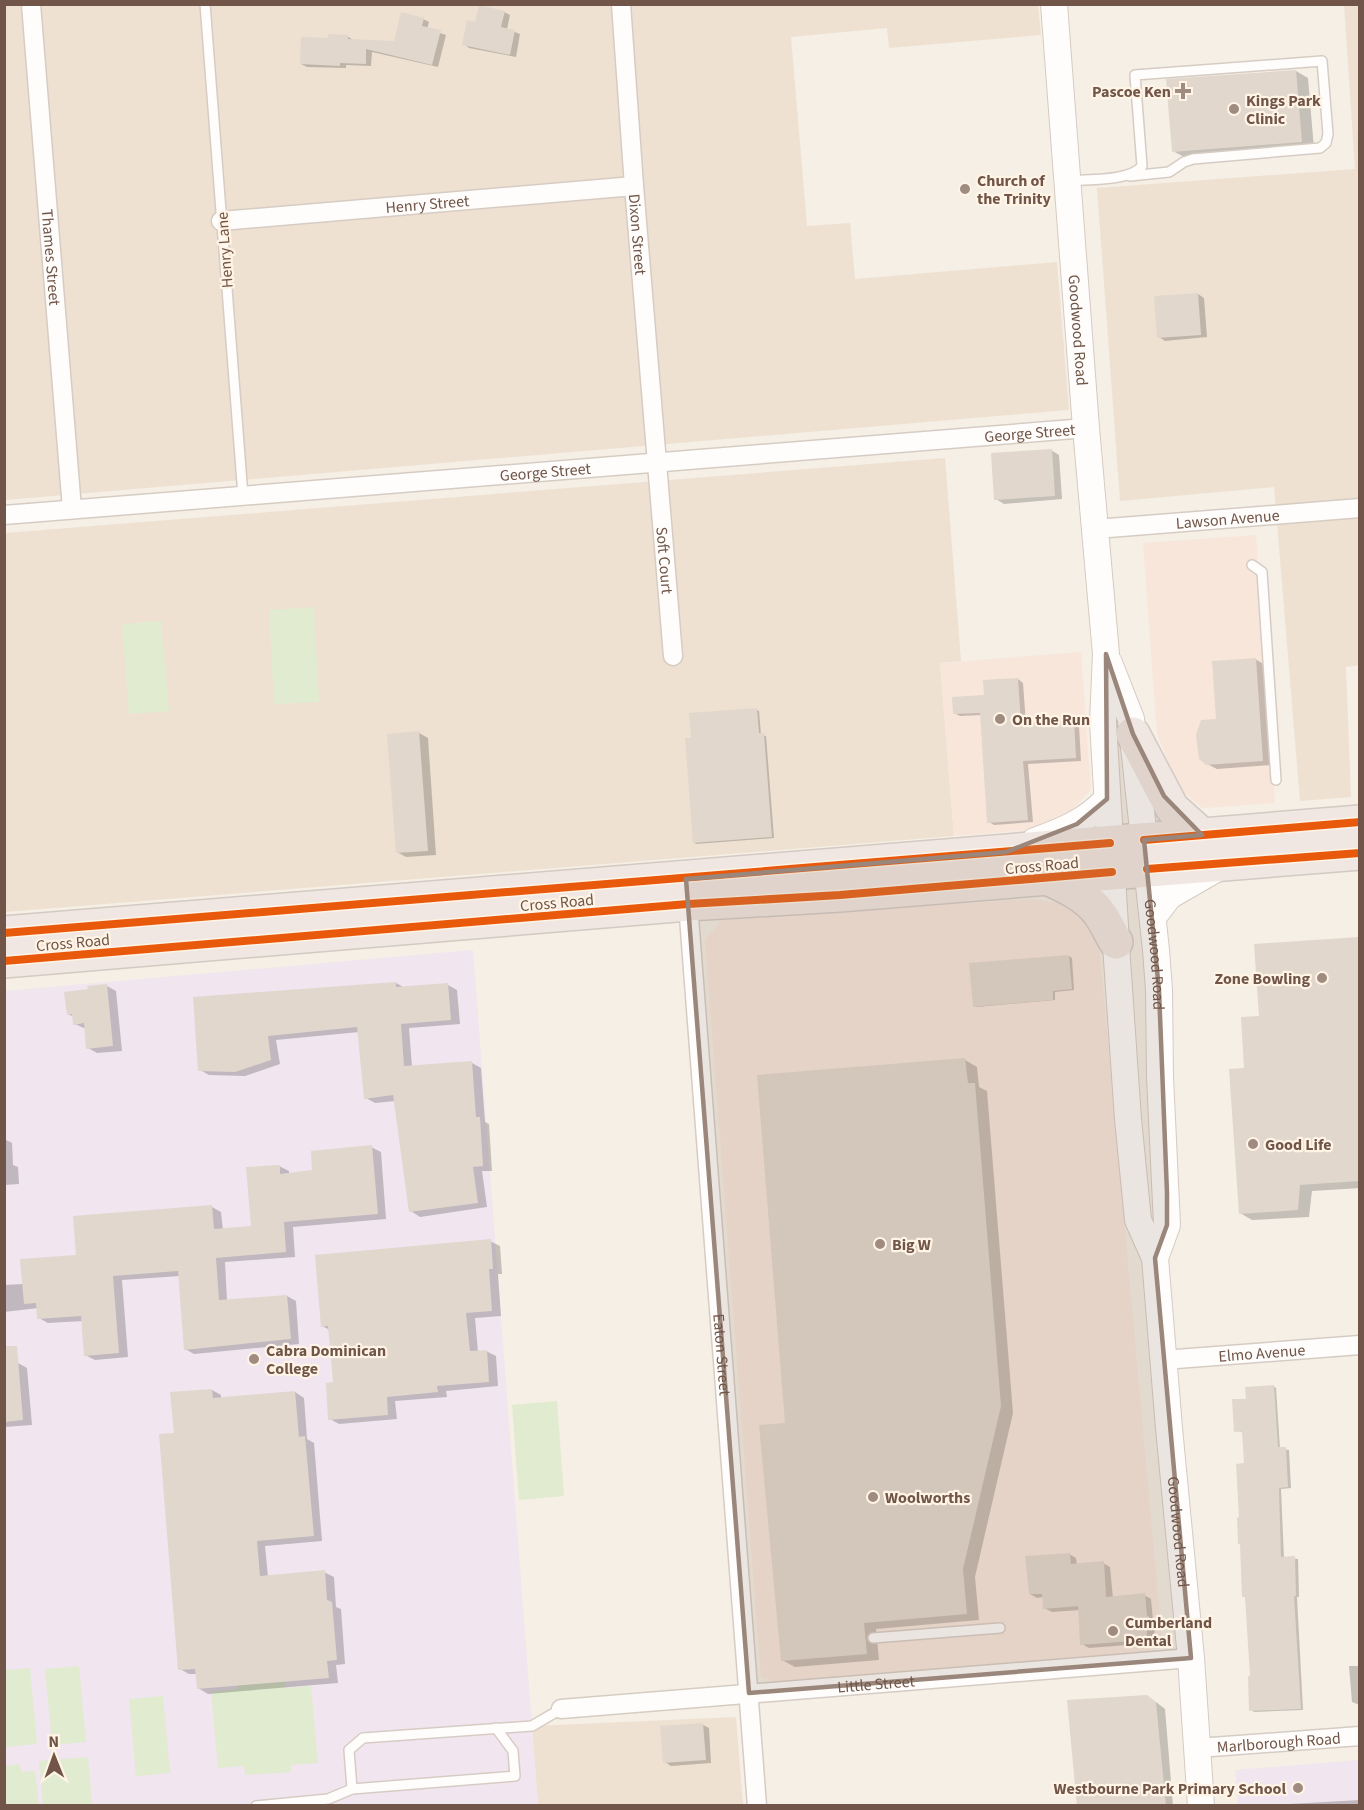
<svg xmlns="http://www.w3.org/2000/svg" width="1364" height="1810" viewBox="0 0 1364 1810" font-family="'Source Sans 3',sans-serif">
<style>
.residential{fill:#eee1d2}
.commercial{fill:#f8e6db}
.education{fill:#f1e5ef}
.green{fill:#e1ebd0}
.shadow{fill:#0003}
.building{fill:#e1d7cd}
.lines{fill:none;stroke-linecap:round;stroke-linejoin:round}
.lane-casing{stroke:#d6ccc4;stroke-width:12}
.street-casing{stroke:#d6ccc4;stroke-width:21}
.secondary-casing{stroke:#d5cbc2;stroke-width:28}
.highway-casing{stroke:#d3cac3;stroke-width:36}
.lane{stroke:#fefdfb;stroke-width:9}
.street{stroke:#fefdfb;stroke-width:18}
.secondary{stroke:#fefdfb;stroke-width:26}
.highway{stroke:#f0e6e2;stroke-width:33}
.cycleway-casing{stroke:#fff4e5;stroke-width:11}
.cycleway{stroke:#e8590c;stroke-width:8}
.marked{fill:#9a867a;fill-opacity:0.2;stroke:#9a867a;stroke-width:4.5;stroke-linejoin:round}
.poi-dot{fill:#9f8b7f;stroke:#fff4e5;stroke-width:2}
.labels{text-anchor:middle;stroke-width:4.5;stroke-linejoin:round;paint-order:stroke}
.poi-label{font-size:16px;font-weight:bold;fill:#705548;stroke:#fff4e5;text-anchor:start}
.street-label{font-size:16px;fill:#705548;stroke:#fff4e5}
</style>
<rect width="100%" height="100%" fill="#f5efe5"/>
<g class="residential">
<path d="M5,5H1038L1041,35L889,48L887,28L791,37L807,226L850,223L855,279L1057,262L1069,410L5,500Z"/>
<path d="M1344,5H1359L1360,665L1346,667L1351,797L1300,801L1274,487L1120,501L1097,188L1355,169Z"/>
<path d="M945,458L961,661L940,663L954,836L5,912V533Z"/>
<path d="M736,1717L743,1805H538L532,1726Z"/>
</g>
<g class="commercial">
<path d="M1256,535L1275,803L1202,808L1179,788L1157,734L1143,543Z"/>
<path d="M1081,652L1091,790L1066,816L1029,830L954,836L940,663Z"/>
<path d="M1030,899L1061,903L1086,916L1099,943L1162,1641L1149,1651L782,1685L761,1677L705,940L722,920Z"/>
</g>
<g class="education">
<path d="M473,950L538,1805L5,1806V991Z"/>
<path d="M1359,1760V1805H1238L1235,1770Z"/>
</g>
<g class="green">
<path d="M314,607L319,702L274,704L269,610Z"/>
<path d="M161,621L169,711L129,714L122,624Z"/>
<path d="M557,1401L564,1496L519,1500L512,1405Z"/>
<path d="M79,1666L86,1742L52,1745L45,1669Z"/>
<path d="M30,1668L37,1744L5,1747V1670Z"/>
<path d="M285,1678L286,1688L311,1686L318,1763L291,1765V1772L245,1775L244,1766L218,1768L211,1692L238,1689V1682Z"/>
<path d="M163,1696L170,1773L136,1776L129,1699Z"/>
<path d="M88,1757L92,1805H43L39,1761Z"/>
<path d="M20,1764L21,1772L35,1771L39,1805H5V1766Z"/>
</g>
<g class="shadow">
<path d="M504,12L510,15L507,29L520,34L516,57L469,48L464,44L476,23Z"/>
<path d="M423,19L429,22L427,29L446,35L438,67L372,52L371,66L346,65V68L307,67L301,64L330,40L347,36L353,40L395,43Z"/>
<path d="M1296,71L1308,78L1314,149L1186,158L1173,151Z"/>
<path d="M1198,294L1204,298L1207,337L1165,341L1159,337Z"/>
<path d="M1051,450L1059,455L1062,499L1004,504L996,499Z"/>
<path d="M1255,659L1265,665L1271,765L1217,769L1207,764L1218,721Z"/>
<path d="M1018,679L1023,683L1026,724L1074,722L1079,725L1081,761L1028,764L1033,822L994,825L989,822L982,715L960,716L954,713Z"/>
<path d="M757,710L759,711L761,735L766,736L774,838L696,844L694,842L693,739Z"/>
<path d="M419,733L428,738L436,855L406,857L397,852Z"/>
<path d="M1360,938V1188L1312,1191L1309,1217L1252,1220L1240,1213L1246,1070L1261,1017L1256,945Z"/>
<path d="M1069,956L1072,958L1074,990L1055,992V1000L977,1007L974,1006Z"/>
<path d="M396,983L405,988L448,985L457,990L460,1024L409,1028L412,1067L472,1063L481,1068L485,1122L489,1124L492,1171H482L487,1207L420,1217L411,1211L395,1101L375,1103L366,1098L359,1032L276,1040L280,1064L245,1076L209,1075L200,1070L194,998Z"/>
<path d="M107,986L116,991L122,1051L97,1053L88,1048L86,1029L75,1024L74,1017L68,1014Z"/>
<path d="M965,1060L977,1067L979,1087L987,1091L1013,1413L975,1577L979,1620L876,1629L879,1660L795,1667L782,1660L787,1424Z"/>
<path d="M4,1139L12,1143L13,1165L18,1167L19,1184L4,1185Z"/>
<path d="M371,1147L381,1152L386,1219L293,1227L295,1257L225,1262L227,1301L287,1296L296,1301L299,1344L194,1354L185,1349L180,1276L122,1280L128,1357L95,1360L85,1355L83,1321L48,1323L39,1318L38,1308L4,1312V1285L23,1284L77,1257L212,1207L221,1212L223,1230L253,1228L279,1166L289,1171V1175L314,1172Z"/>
<path d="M490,1241L500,1246L502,1274H498L501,1316L475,1318L478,1352L486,1351L496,1356L498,1386L446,1391L447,1397L395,1401L397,1419L339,1424L330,1419L334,1383L330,1330L322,1326Z"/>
<path d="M4,1350L18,1363L27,1368L32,1425L4,1427Z"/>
<path d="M1273,1386L1276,1388L1280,1449L1289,1450L1291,1488L1281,1489L1284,1558L1298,1559L1299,1597H1297L1303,1710L1254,1712L1251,1710L1252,1677L1246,1598L1243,1596L1241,1520L1246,1465L1244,1432L1236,1431L1247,1400Z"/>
<path d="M212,1390L221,1395V1398L295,1392L304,1398L307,1439L314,1443L322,1541L265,1546L268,1577L324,1572L334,1577L336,1607L341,1609L345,1664L336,1665L338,1683L208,1694L198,1688L197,1674H189L180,1669L175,1434Z"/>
<path d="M1069,1554L1076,1558L1077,1565L1103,1563L1110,1567L1113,1598L1144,1595L1151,1599L1153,1620L1156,1621L1153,1643L1089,1648L1082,1644L1080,1610L1052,1612L1044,1608L1043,1597L1037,1598L1030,1594Z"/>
<path d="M1349,1666H1360V1705L1352,1702Z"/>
<path d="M1156,1702L1165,1709L1173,1806H1078Z"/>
<path d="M703,1725L709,1728L711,1763L671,1766L665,1762Z"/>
<path d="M1360,1800V1806H1289V1804Z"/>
</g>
<g class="building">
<path d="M479,5L505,11L501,27L515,30L510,55L462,45L467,20L475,22Z"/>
<path d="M401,12L424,18L422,26L441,30L432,65L366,49V64L340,63V66L300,64L301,37L328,38V34L348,35V39L394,41Z"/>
<path d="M1296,70L1302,142L1172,152L1166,79Z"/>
<path d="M1198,293L1201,335L1157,338L1154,296Z"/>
<path d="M1052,449L1055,496L994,500L991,453Z"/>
<path d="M1256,658L1263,761L1206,765L1199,759L1196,735L1201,720L1216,719L1212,661Z"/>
<path d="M1018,678L1021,723L1074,720L1076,758L1023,761L1028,820L987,823L980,713L953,714L952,697L984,695L983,680Z"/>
<path d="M757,708L759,733H764L772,837L693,843L685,738H691L689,713Z"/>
<path d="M419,731L428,851L396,853L387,734Z"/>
<path d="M1359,937V1181L1300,1185L1298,1210L1239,1214L1229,1069L1244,1068L1241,1017L1259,1016L1254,944Z"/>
<path d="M1069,955L1072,989L1053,991V1000L973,1007L969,963Z"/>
<path d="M396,982V987L448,983L451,1020L401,1024L404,1066L472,1061L476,1117H480L483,1166L473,1167L478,1203L409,1212L393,1095L364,1099L357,1027L268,1036L271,1060L235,1072L198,1071L193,997Z"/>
<path d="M107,984L113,1046L86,1049L84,1023L73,1025L72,1014L67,1015L64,992L88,989L87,986Z"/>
<path d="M965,1058L968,1083H975L1001,1406L963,1569L967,1614L864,1623L867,1654L781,1661L759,1425L785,1423L757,1075Z"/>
<path d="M372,1145L378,1214L284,1222L286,1252L216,1258L219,1300L287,1295L291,1339L184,1350L178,1271L113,1276L119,1353L84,1356L81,1316L37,1319L36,1303L24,1304L20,1259L76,1255L73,1216L212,1205L214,1229L251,1226L246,1167L280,1165V1174L312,1170L311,1151Z"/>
<path d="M491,1239L493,1269H489L492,1311L466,1313L470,1351L487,1350L489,1382L437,1386L438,1392L387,1397L388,1415L328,1420L326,1383L333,1382L328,1326L321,1327L315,1255Z"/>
<path d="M4,1346H17L23,1420L4,1422Z"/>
<path d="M1274,1385L1278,1447H1286L1288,1487L1279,1488L1281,1557L1295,1556L1296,1596H1294L1301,1709L1249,1711L1248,1676H1250L1245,1597H1242L1240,1544H1238L1237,1517L1239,1518L1236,1464L1244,1463L1242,1431L1234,1432L1232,1399H1246L1245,1387Z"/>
<path d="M212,1389L213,1398L295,1391L299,1437L305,1436L314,1536L257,1541L260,1576L325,1570L327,1600L332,1602L337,1660L327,1661L329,1678L197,1689L195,1669L178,1670L159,1434L174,1433L170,1392Z"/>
<path d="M1070,1553L1071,1564L1104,1561L1106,1597L1145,1593L1147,1616H1149L1146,1640L1080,1645L1078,1606L1043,1609L1042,1594H1029L1025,1556Z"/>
<path d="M1147,1695L1156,1702L1166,1806H1077L1067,1700Z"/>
<path d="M703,1723L706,1760L663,1763L660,1726Z"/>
</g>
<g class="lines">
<g class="lane-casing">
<g id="lane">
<path d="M205,4L243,496"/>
<path d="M1070,181C1089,179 1131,181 1142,166L1135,75L1322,61L1328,134L1326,143L1320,148L1193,159L1184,162L1169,172L1130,176"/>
<path d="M1252,565L1262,572L1276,780"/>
<path d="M873,1638L1000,1628"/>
<path d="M352,1789L515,1776L513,1751L496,1728"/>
<path d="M256,1806L328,1799L352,1789L349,1750L363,1738L532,1726L561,1709"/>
</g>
</g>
<g class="street-casing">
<g id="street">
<path id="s1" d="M31,4L72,509"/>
<path id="s2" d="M621,4L634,186L673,656"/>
<path id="s3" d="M221,221L634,186"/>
<path id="s4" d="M4,515L1086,428"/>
<path id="s5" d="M1096,529L1360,508"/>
<path id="s6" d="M688,904L757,1806"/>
<path id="s7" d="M1163,1360L1360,1345"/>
<path id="s8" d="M561,1709L1191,1658"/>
<path id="s9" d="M1198,1748L1360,1736"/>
</g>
</g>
<g class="secondary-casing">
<g id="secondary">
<path id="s10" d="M1054,4L1086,428L1106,654L1103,722L1117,960L1128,1119L1138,1220L1155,1258L1169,1428L1191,1658L1201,1806"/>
<path id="s11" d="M1109,663L1131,719L1156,950L1159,990L1160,1077L1167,1225L1155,1258"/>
<path d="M1035,841C1062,831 1088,821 1107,799"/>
<path d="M1153,917L1169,896L1221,866"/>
</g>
</g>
<g class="highway-casing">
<g id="highway">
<path d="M1133,734L1172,808L1202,835"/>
<path d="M1047,878C1065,886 1087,896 1099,913C1106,922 1110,933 1116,942"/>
<path d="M4,933L1360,822"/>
<path d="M4,961L688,904L840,895L1360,853"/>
</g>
</g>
<use href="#lane" class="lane"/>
<use href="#street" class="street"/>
<use href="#secondary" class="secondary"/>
<use href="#highway" class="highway"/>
<g class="cycleway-casing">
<g id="cycleway">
<path d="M1144,840L1360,822"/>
<path d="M1147,869L1360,853"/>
<path d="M4,933L1110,843"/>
<path d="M4,961L688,904L840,895L1112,872"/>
</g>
</g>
<use href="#cycleway" class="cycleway"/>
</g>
<path class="marked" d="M1106,654L1133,734L1164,796L1202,835L1144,840L1159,990L1167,1193V1225L1155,1258L1191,1658L749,1693L686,879L1006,852L1077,824L1107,799Z"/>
<g class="poi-dot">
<path d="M1180 82h6v6h6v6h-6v6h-6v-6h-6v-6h6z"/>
<circle cx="1234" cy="109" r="6"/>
<circle cx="965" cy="189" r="6"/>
<circle cx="1000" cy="719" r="6"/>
<circle cx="1322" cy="978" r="6"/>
<circle cx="1253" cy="1144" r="6"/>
<circle cx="880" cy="1244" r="6"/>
<circle cx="254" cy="1359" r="6"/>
<circle cx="873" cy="1497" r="6"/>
<circle cx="1113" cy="1631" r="6"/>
<circle cx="1298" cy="1788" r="6"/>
</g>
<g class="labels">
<g class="poi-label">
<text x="1171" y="97" text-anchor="end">Pascoe Ken</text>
<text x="1246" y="106">Kings Park<tspan x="1246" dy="18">Clinic</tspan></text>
<text x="977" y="186">Church of<tspan x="977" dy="18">the Trinity</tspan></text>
<text x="1012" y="725">On the Run</text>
<text x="1310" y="984" text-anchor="end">Zone Bowling</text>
<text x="1265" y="1150">Good Life</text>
<text x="892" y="1250">Big W</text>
<text x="266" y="1356">Cabra Dominican<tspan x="266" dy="18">College</tspan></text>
<text x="885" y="1503">Woolworths</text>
<text x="1125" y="1628">Cumberland<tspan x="1125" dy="18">Dental</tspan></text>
<text x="1286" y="1794" text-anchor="end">Westbourne Park Primary School</text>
</g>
<g class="street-label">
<text dy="6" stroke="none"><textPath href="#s3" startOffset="207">Henry Street</textPath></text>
<text dy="6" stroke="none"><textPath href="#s2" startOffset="231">Dixon Street</textPath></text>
<text transform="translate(224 250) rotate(-94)" y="6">Henry Lane</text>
<text dy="6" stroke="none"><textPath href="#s1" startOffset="254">Thames Street</textPath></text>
<text dy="6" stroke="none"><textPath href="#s10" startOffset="327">Goodwood Road</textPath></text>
<text dy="6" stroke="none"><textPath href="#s4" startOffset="1029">George Street</textPath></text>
<text dy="6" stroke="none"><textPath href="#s4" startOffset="543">George Street</textPath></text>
<text dy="6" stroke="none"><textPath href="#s5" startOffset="132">Lawson Avenue</textPath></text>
<text dy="6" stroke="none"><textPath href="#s2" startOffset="558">Soft Court</textPath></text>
<text transform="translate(1042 865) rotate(-5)" y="6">Cross Road</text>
<text transform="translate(557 902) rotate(-5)" y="6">Cross Road</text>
<text transform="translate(73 942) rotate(-5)" y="6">Cross Road</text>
<text dy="6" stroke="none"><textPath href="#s11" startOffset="297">Goodwood Road</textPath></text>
<text dy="6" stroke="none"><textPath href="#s7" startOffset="99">Elmo Avenue</textPath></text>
<text dy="6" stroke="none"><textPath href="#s6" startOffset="452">Eaton Street</textPath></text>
<text dy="6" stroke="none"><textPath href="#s10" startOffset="1536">Goodwood Road</textPath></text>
<text dy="6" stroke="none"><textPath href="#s8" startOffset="316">Little Street</textPath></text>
<text dy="6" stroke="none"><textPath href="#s9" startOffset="81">Marlborough Road</textPath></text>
</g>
</g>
<rect width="1364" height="1810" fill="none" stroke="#705548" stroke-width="12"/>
<g transform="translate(54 1756) rotate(359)" stroke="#fff4e5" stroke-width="4.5" paint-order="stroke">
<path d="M0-4.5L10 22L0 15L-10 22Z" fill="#705548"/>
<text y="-9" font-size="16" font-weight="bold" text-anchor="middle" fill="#705548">N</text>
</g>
</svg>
